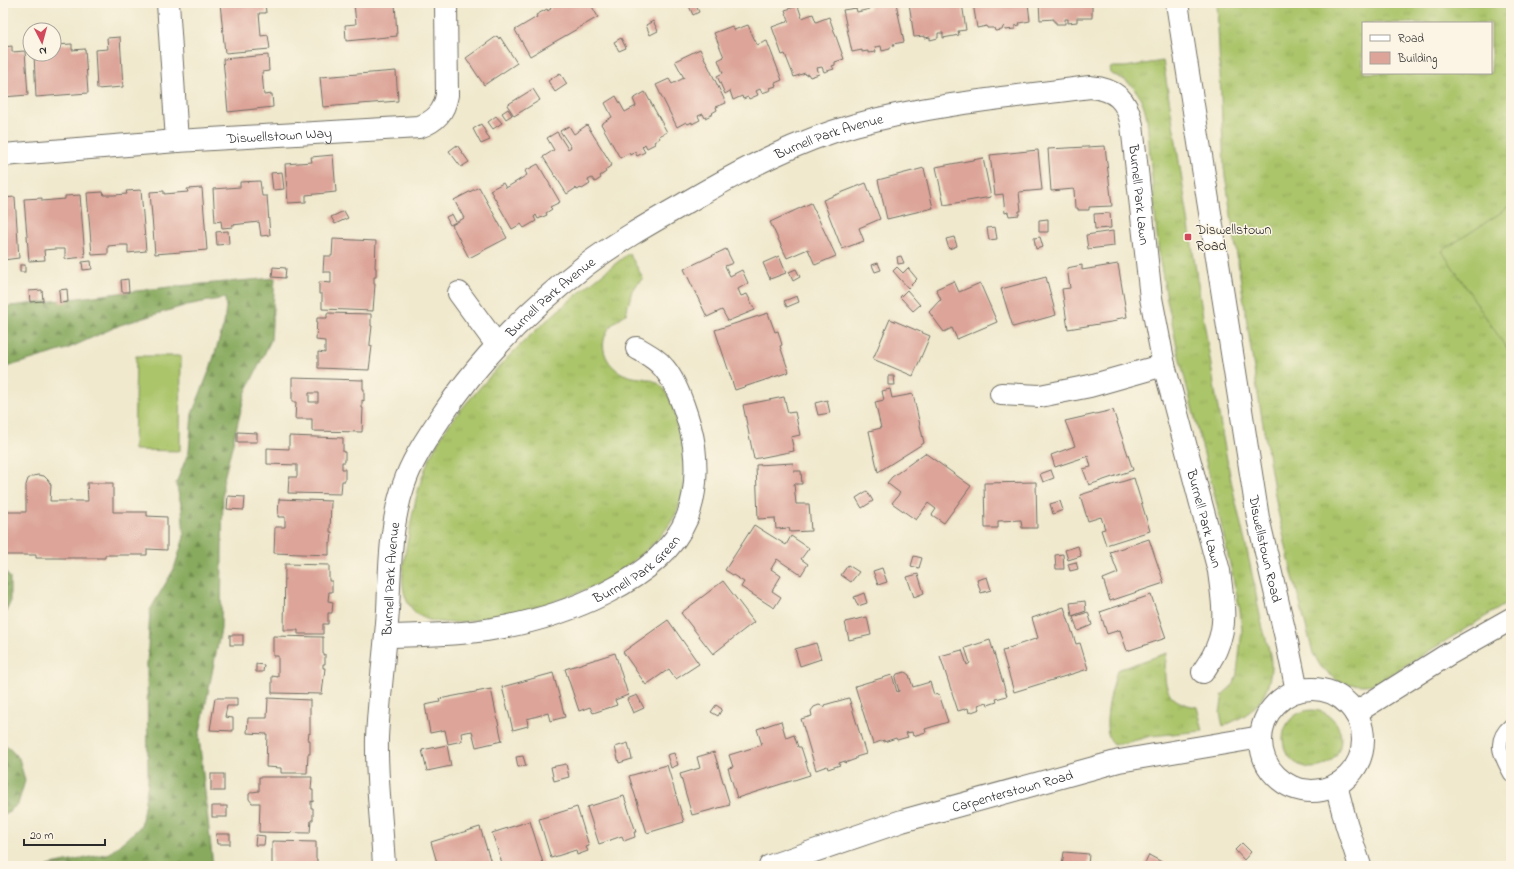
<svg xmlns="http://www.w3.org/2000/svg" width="1514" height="869" viewBox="0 0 1514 869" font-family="'Indie Flower',sans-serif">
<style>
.grass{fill:url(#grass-tufts);stroke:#6b784a;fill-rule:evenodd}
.forest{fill:url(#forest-firs);stroke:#5a6a44}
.pitch{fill:#abc56a;stroke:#6b784a}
.building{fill:#dda59a;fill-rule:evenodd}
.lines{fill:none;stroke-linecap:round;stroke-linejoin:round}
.service-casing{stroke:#706e64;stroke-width:16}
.minor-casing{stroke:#706e64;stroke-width:24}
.tertiary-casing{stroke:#706e64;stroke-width:24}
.service{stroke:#fff;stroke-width:14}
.minor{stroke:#fff;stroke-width:22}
.tertiary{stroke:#fff;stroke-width:22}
.poi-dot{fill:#d1495b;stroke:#fcf5e5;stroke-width:1.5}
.labels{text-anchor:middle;stroke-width:3;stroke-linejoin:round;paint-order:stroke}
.street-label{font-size:14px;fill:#2b2b2b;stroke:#fcf5e5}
.poi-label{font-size:14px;fill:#2b2b2b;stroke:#fcf5e5;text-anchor:start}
</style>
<defs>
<pattern id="grass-tufts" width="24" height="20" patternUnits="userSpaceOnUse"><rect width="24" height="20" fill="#abc56a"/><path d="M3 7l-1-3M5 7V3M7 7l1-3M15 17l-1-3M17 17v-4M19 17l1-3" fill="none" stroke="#93a95c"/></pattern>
<pattern id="forest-firs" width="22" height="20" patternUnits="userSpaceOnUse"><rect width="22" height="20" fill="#88aa5e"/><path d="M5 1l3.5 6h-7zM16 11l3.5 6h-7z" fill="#6f8b4e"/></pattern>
</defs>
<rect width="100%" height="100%" fill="#fcf5e5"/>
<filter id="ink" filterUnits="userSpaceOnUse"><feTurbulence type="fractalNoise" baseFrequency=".025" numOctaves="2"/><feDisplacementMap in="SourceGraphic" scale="8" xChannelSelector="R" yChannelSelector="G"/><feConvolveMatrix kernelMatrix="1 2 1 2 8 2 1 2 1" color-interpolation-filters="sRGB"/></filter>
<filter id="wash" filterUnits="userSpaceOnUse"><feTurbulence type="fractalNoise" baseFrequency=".012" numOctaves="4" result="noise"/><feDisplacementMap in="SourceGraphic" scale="16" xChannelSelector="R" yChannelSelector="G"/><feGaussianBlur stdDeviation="0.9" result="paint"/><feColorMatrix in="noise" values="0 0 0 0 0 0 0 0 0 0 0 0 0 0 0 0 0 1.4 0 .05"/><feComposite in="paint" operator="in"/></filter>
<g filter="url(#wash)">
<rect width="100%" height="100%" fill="#f0e9ce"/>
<g class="grass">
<path d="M1217,3H1511V601L1375,684L1363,685L1349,684L1338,681L1321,667L1313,653L1291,569L1277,507L1256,383L1224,168ZM1363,23H1491V73H1363Z"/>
<path d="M1163,61C1176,142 1189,223 1201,304C1211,362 1219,421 1231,480C1237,510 1245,539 1251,569C1255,586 1257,603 1261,620C1264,636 1272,652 1271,668C1268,702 1252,714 1223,726L1220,713L1223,694L1234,684L1237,673L1242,630L1240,610L1217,505L1178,352L1168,304L1159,256L1155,215L1147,119C1143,97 1134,81 1111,74L1110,68L1113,67H1125Z"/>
<path d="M629,253L643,278L632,290L626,314C615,321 607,327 604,340C601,355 612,370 626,375C642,381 654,374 666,392C674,404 676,422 680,435C692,489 683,519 641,555C629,564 617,574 604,581C594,587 582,591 572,595C540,607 508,615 475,620C464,622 451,624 440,622C430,621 420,618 413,610C395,590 405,556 409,533C414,504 421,473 435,447C446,426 462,408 477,391C522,338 575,295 629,253Z"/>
<path d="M1167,653C1164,671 1161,695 1182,703C1186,705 1192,706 1197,707L1203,731L1151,736L1125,743L1113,744C1099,731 1113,687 1117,670Z"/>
<circle cx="1312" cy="739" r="29"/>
</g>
<g class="forest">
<path d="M275,278L271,340L245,394L223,483L221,629L199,737L213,866H47L110,853L141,826L148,781L147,664L150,610L174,569L184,537L182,509L176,483L189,451L192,414L210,369L224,324L226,307L225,298L187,305L120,325L67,349L3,368V307L178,286Z"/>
<path d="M3,568L10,578V603L3,618Z"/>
<path d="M3,742L19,758L25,781L18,804L3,816Z"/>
</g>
<g class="pitch">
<path d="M1511,206V355L1442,251Z"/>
<path d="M136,356H181L180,451L134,450Z"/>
</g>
<g id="blocks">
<g class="building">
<path d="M220,3H265L266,13H259L260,24L261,36L268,35L270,49L225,53Z"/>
<path d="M354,3H395L397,36L346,41L345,25L356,24Z"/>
<path d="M557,3H590L598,17L530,56L515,30L537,17L536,15L547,9L548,11L549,10L551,9L550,7Z"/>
<path d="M695,3L699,12L693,15L689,6Z"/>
<path d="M869,3H896L904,42L893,44L894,46L890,47V49L882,51L881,46L875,47L876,52L868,53V51L862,52V50L852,52L843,10L856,8L857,12L870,9Z"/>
<path d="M909,3H962L966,30L958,31L959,35L943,38V33H938V38L930,40V37L925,38V36L914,37Z"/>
<path d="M973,3H1028L1030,21L1019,23L1020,25L1015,26V29L1005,30L1004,26L1003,27L1002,30L995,31L994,28H987V26L977,28Z"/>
<path d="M1039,3H1092V18H1077V22L1068,23V19H1065V24H1056V22H1054V19L1040,20Z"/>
<path d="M798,6L802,18L813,14L816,22L829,17L844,59L835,62V65L832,66L834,69L824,72L822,67L817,68L819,74L810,77L808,74L806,75L805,73L794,77L785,54L782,55L772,27L789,21L785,10Z"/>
<path d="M653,21L658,31L650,35L646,25Z"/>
<path d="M748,25L757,45L767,41L782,80L775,83L776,86L770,88L771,90L762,93L760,89L756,91L758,95L749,99L748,97L743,99L742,96L733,100L730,91L725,94L717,76L723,73L718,60L724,57L714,33L732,26L734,30Z"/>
<path d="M497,36L499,39L500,37L517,63L484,85L466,58Z"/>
<path d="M120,37L123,87L97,89L95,50L108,49L107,38Z"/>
<path d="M621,38L626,48L619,51L614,42Z"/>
<path d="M72,44V50L85,49L88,93L36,97L34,54H54V45Z"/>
<path d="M12,46V52L25,51L28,95L3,97V47Z"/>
<path d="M700,49L726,103L716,107L717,110L712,113L713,114L705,118L703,114L698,116L700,120L692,124V122L688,124L686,122L677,127L656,85L669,79L672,84L684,78L675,61Z"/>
<path d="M268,55L269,71L262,72L264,95L272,94L273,107L228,112L223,59Z"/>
<path d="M396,71L398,101L323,107L320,77Z"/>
<path d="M560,73L567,84L555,92L548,81Z"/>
<path d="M533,89L540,100L514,116L507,105Z"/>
<path d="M645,92L667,132L659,136L660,138L654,142L655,144L647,148L645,144L642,147L645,152L637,156L635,152L630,155L629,153L620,158L601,124L612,117L605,103L616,96L625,112L636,106L633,99Z"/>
<path d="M508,109L512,115L506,119L502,113Z"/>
<path d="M496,116L502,123L493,129L488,122Z"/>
<path d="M481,124L490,140L481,144L473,129Z"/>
<path d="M587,125L612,165L605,170L606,172L600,176L601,178L595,182L592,178L588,180L590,184L582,189L581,188L577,190L576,188L567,194L543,157L554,150L547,138L557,132L568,149L571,147L560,131L569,126L574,134Z"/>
<path d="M457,145L469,162L461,167L449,151Z"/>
<path d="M1105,146L1112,206L1089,207V210H1078V208H1075L1074,189L1051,191L1048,149Z"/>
<path d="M1038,150L1042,190L1019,192L1021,211H1019V215L1009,216L1008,212L1005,213L1003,194L995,195L990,155Z"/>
<path d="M333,155L336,192L306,195V202L288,203L285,164L312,162L311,157Z"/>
<path d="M983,158L991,197L944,205L936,167Z"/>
<path d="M538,164L560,202L550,207L552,209L546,213L547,215L538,219L536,215L534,217L536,221L524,228L521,224L512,229L490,190L503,183L506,188L527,175L525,171Z"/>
<path d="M924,168L933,208L887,219L878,180Z"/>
<path d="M282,172L284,189L273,190L271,173Z"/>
<path d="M260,181L262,196H267L270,235L261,236L259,222L232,225L233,227L222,228L221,221L215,222L213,189L240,187V182Z"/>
<path d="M866,183L880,219L859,228L864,241L842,249L823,200Z"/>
<path d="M479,187L507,238L469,258L452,225L464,218L454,200Z"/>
<path d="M202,188L207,250L155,254L150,192L164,191V194L188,192L187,189Z"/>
<path d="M141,190L146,251L128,253V245H118L108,246V254L92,255L87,193L103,192L104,195H114L127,194L126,191Z"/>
<path d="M80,195L85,257L65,259V249H55L44,250L45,260L29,261L24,199L42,198V201L65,199V196Z"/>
<path d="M15,197L19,258L3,260V198Z"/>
<path d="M811,203L836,256L815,265L808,249L787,258L770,222Z"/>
<path d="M344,211L348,218L335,224L331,217Z"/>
<path d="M1110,213L1111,228L1095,229L1094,214Z"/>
<path d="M452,214L456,222L450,225L446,217Z"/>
<path d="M1048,219V232H1039V220Z"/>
<path d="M995,227L997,239L989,240L987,228Z"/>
<path d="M228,231L229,244L217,245L216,232Z"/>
<path d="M1113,231L1114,246L1088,249L1086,235Z"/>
<path d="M954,237L957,246L949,249L946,239Z"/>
<path d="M1040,237L1043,247L1036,249L1034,238Z"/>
<path d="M333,239L376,241L375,268H376V277H374V284H375L373,311L322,309V294H319V282L331,283V272H323L324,256H332Z"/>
<path d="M726,249L733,263L725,266L730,276L742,270L748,283L738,289L741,296L747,294L755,310L728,321L722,310L707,317L684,269Z"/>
<path d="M779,256L786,273L770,279L763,263Z"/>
<path d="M901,256L904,263L898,264L897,257Z"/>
<path d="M91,261L92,269L83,270L82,262Z"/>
<path d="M878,263L881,270L875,272L872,265Z"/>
<path d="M1118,264L1127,317L1116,319L1117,321L1068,329L1062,289L1070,288L1067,268L1082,265V270Z"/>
<rect x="20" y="265" width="5" height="7"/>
<path d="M273,267L286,268L285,278L272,277Z"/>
<path d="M897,267L903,273L908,268L917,279L908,288L893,271Z"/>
<path d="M796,269L800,277L793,281L789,272Z"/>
<path d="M1046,277L1056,315L1013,327L1001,289Z"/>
<path d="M128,279L129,292H122L121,280Z"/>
<path d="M954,281L959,292L980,283L997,322L957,339L952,328L944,332L929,312L939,301L941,300L936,289Z"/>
<path d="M67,289L68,302L60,303L59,290Z"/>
<path d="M42,290L43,301L30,302L29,291Z"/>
<path d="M907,290L920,305L913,311L900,297Z"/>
<path d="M797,296L799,302L787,307L784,301Z"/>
<path d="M327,313L371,314V326H372L370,343V346H372L369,370L318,368V352L325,353V341L316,340L317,318H327Z"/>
<path d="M768,313L775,332L778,331L782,345L780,346L789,372L735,390L715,330Z"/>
<path d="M890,319L930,336L913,376L873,359Z"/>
<path d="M888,376H894L895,385H888Z"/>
<path d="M292,378L363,380V389H364V401L362,400V408H363L362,432L312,431V419H295L296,402H292ZM309,393H318V402H309Z"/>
<path d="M890,389L892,398L913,394L924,443L878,472L869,431L881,428L875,402L884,400L882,391Z"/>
<path d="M784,397L788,413L795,412L800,435L791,437L794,451L754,459L743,405Z"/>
<path d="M827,400L830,413L818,415L815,403Z"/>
<path d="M1113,410L1133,470L1089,485L1083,469L1091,467L1088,456L1055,467L1051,455L1075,446L1065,421Z"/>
<path d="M237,432L257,433V442H237Z"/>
<path d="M289,436L343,438V452H345V462H342V469H345V481H342L341,494L288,493L289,477H297V465L267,464V448L289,449Z"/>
<path d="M925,453L971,486L944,523L932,515L936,509L928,503L916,520L892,503L900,493L887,483L892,477Z"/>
<path d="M793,463L794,471H801L802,484H794L796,504H809L811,531L790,532L789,528L776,529L775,518L758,519L756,465Z"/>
<path d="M1051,470L1054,478L1043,482L1040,474Z"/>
<path d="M38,475L44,476L48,480L51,485L50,501H88L87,483H113V512H147V516L167,517V550L147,549V555H105V558H36V555H3V512H26V485L28,479L33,476Z"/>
<path d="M1134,478L1150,531L1106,545L1101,530L1105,529L1101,517L1088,521L1080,495Z"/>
<path d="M1036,482L1037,528H1022L1021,520L998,521V528H985L984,483Z"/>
<path d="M867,491L873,501L862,508L856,498Z"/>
<path d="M228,496L245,497L244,510L227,509Z"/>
<path d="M279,499L331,501L330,532H332L331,543L329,542V555L274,553L275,527H285V517H278Z"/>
<path d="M1060,501L1063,510L1053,514L1050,504Z"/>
<path d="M754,525L786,545L791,536L809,548L801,559L808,564L801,575L777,559L771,569L781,576L772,591L781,597L774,608L741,587L744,582L725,570Z"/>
<path d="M1149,539L1164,583L1110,601L1103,579L1118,573L1110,552Z"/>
<path d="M1078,546L1081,556L1068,560L1065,550Z"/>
<path d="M1063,554L1064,569H1056L1055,555Z"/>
<path d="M914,556L922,558L919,568L911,566Z"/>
<path d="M1076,562L1078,569L1070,571L1068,564Z"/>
<path d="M285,564L329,565V581H332V592H329L328,601L333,602L332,613H328V624H323V634H298V630H284Z"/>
<path d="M848,565L859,572L851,582L841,575Z"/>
<path d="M882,568L887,582L878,585L873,571Z"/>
<path d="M918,574L924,593L914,597L907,577Z"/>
<path d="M987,577L991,590L981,593L977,580Z"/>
<path d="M723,581L754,622L713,654L681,613Z"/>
<path d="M864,593L867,603L858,606L854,597Z"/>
<path d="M1151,595L1166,638L1127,651L1120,630L1107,634L1100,612Z"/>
<path d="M1085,601L1086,611L1072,616L1070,603Z"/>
<path d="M1064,607L1076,644L1080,643L1088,669L1014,692L1002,651L1007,650L1006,649L1038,638L1032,618Z"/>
<path d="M1088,612L1092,625L1078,631L1073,617Z"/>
<path d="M867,617L871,635L849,640L845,622Z"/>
<path d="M668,620L699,664L676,679L669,669L646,685L623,652Z"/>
<rect x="230" y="635" width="13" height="10"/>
<path d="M273,636L323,637V654H325V664H323V668H325L322,694L272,693V676L278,677V656H273Z"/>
<path d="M990,640L1007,696L996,699L997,702L988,705L987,702L978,705L980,709L969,713L968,708L958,711L940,656L962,650L967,665L970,663L965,648Z"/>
<path d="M816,643L821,659L800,666L795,649Z"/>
<path d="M615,653L628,695L615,700L617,705L593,713L590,707L579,711L565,669Z"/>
<path d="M256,664L264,665L263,672H256Z"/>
<path d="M905,672L909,675L913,687L930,682L934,695L939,694L948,722L925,729L926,732L913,736L912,732L906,733L908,737L897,740L896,738L884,742V740L873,744L855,686L892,675L897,692L899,691L895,678L897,674Z"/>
<path d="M553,673L565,717L550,721L548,713L527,719L528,726L513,730L502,687Z"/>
<path d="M491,689L502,741L476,747L472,731L461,733L462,741L448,744L445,730L430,733L425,705L440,702L439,699Z"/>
<path d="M637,695L644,708L633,713L627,699Z"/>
<path d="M215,698H237V706H227L225,717L233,718V731L210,730Z"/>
<path d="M268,698L310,700V734L309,733L308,740H310V754H308L307,773H281V768L266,767L267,734L247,733L248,718H267Z"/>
<path d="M849,698L866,754L856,757V759L845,763V761L839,763L840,765L828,769L827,766L816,770L801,719L812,716L811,711L814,707L819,705L825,707L824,705Z"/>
<path d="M716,705L722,709L718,716L711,712Z"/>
<path d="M781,721L786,738L794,735L798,747H801L810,775L737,798L728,768L733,767L729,755L762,745L757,729Z"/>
<path d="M628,743L632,759L619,763L615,747Z"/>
<path d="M447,745L451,766L427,771L422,750Z"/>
<path d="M714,752L730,805L692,815L680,774L700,768L697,757Z"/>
<path d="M674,753L678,765L671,768L667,755Z"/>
<path d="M523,756L526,766L518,767L516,757Z"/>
<path d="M566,764L569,777L554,781L551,767Z"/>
<path d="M667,765L684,822L647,833L629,776Z"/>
<rect x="211" y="774" width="13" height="17"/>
<path d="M259,777H312L311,790H313V802L311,801V808H313V820H311L310,833L259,832L260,803H252L249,799V794L252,792L259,791Z"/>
<path d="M624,796L636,832H634L635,837L624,841L622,836L599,844L587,807Z"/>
<rect x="212" y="806" width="15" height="11"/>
<path d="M577,807L589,846L586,847L588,851L577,855L576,850L551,858L539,819Z"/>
<path d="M530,821L543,863L540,864L541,866H503L492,833Z"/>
<path d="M480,827L492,866H438L431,842Z"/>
<path d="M216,834H230V844H217Z"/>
<path d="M256,835L265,836L264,845H255Z"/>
<path d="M272,841L316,842V859H317V866H272Z"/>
<path d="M1242,843L1251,852L1244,860L1235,850Z"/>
<path d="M1064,852L1089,854L1088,866H1062Z"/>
<path d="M1149,855L1169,866H1144Z"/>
</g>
</g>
</g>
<g filter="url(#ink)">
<use href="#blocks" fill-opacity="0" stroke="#706e64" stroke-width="1"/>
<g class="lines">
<g class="service-casing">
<path id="service" d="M1511,725C1492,741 1501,756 1511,774"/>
</g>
<g class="minor-casing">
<g id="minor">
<path d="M168,3L177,141"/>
<path id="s1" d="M3,155L177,141L419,127C436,121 444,112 447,95L446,3"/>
<path d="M459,293L497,345"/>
<path d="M1001,394L1040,396L1090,386L1164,365"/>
<path id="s2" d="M386,636C423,635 461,635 498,628C561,617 660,582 687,518C696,495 697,470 694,446C691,425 678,384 664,368C657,359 647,354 637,348"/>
<path d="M1355,713L1447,655L1511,619"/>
<path id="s3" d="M384,866C382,825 376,779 377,738C379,695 385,653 388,610C390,568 390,524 404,484C412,460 426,440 439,420C478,360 529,309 586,265C618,241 654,221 689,201C742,170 796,141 855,125C932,104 1012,97 1090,87C1116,89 1127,100 1132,125L1151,298L1164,365L1219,571C1222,597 1228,622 1217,647C1214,656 1208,664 1203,672"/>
</g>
</g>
<g class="tertiary-casing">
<g id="tertiary">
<path id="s4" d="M1177,3L1258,518L1287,642L1297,691"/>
<circle cx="1312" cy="740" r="51"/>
<path d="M1336,785L1346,823L1360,866"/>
<path id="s5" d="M770,866L902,821L1119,761L1261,737"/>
</g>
</g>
<use href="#service" class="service"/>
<use href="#minor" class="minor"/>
<use href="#tertiary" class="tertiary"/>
</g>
</g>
<rect class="poi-dot" x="1184" y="233" width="8" height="8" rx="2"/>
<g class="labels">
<g class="street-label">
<text dy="5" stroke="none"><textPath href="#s1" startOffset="277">Diswellstown Way</textPath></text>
<text dy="5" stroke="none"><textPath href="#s3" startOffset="948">Burnell Park Avenue</textPath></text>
<text dy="5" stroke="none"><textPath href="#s3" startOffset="1347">Burnell Park Lawn</textPath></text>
<text dy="5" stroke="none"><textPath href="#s3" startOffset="624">Burnell Park Avenue</textPath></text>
<text dy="5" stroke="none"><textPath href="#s3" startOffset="1678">Burnell Park Lawn</textPath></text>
<text dy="5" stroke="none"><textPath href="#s4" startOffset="553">Diswellstown Road</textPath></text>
<text dy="5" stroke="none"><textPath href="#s2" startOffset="265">Burnell Park Green</textPath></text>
<text dy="5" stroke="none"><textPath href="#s3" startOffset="288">Burnell Park Avenue</textPath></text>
<text dy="5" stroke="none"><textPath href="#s5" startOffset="254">Carpenterstown Road</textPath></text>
</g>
<g class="poi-label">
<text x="1196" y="234">Diswellstown<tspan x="1196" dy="16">Road</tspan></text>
</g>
</g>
<rect width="1514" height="869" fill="none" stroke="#fcf5e5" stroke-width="16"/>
<rect x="1362" y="22" width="130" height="52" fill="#fcf5e5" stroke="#a8a49b"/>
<rect x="1370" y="35" width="20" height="6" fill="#ffffff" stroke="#a8a49b"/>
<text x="1398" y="42" font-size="12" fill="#2b2b2b">Road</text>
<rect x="1370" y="52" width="20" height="12" fill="#dda59a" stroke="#a8a49b"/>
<text x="1398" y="62" font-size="12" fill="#2b2b2b">Building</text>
<g transform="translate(42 42) rotate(174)"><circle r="19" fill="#fcf5e5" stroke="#a8a49b"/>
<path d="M0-3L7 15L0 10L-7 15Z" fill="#d1495b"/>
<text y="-6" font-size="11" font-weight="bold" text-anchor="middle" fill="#2b2b2b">N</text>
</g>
<path d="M24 839v6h81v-6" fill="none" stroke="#2b2b2b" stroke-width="2"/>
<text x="30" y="839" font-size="12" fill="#2b2b2b" stroke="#fcf5e5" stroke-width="3" paint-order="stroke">20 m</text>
</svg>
